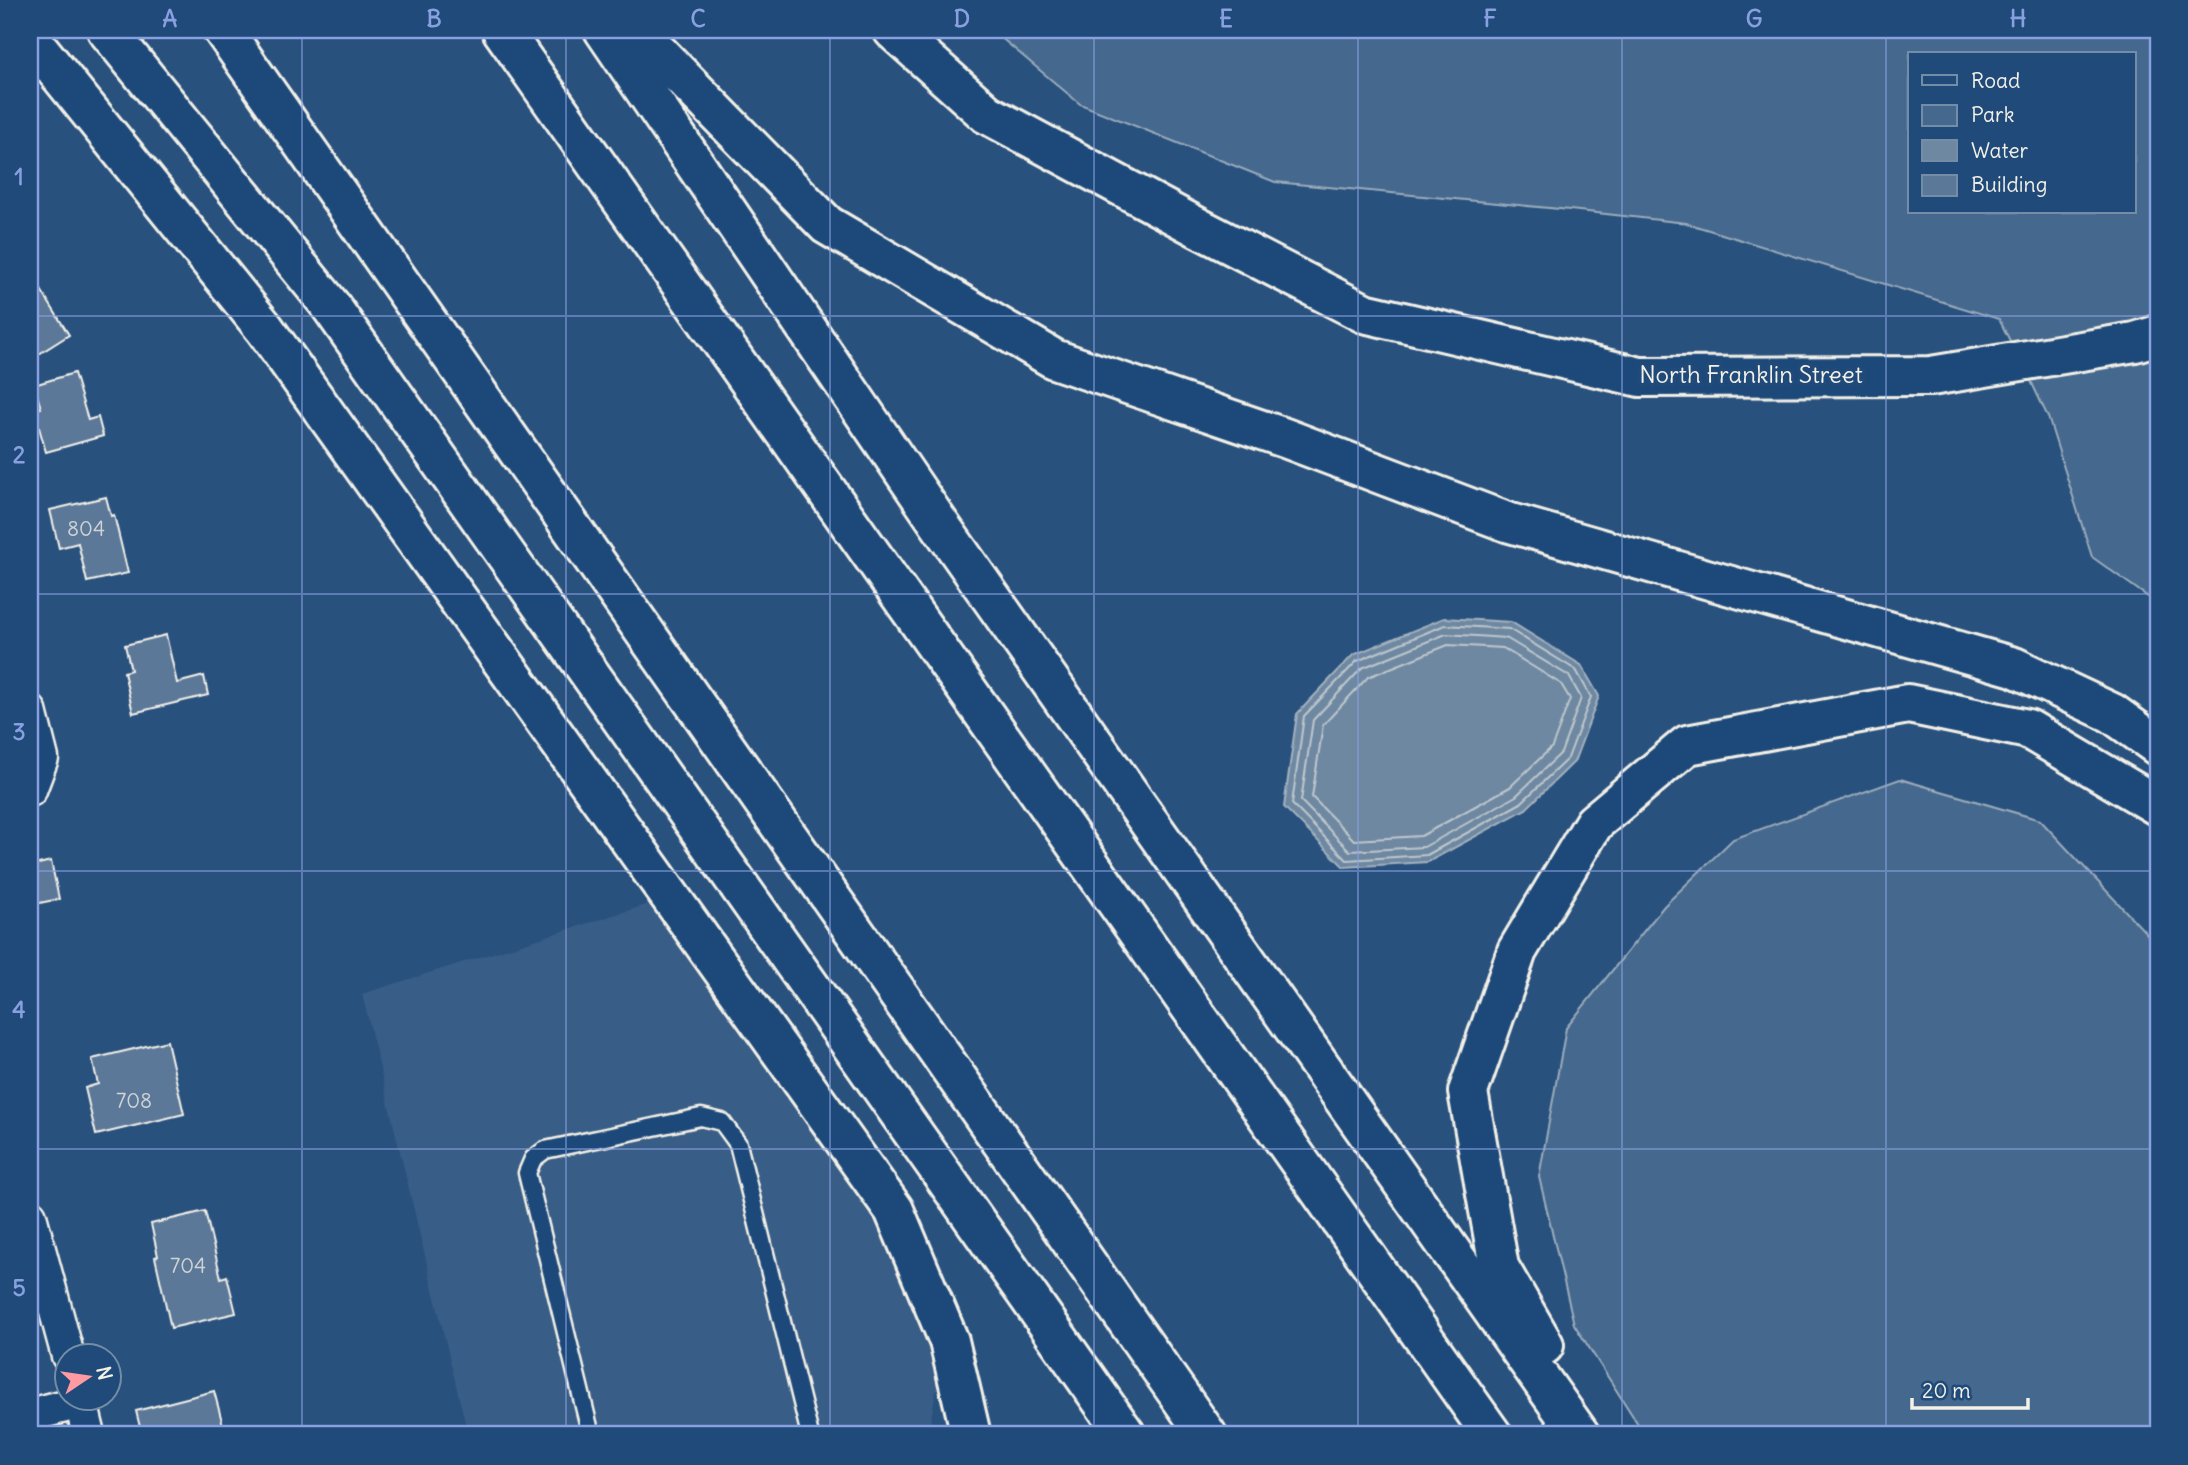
<svg xmlns="http://www.w3.org/2000/svg" width="2188" height="1465" viewBox="0 0 2188 1465" font-family="Delius,sans-serif">
<style>
.built{fill:#375d86}
.green{fill:#45688e;stroke:#9cacbb;stroke-width:2;fill-rule:evenodd}
.water{fill:#6e88a2;stroke:#a4b2be;stroke-width:2}
.lines{fill:none;stroke-linecap:round;stroke-linejoin:round}
.shore{stroke:#bec7cc;stroke-width:2}
.building{fill:#5b7899;stroke:#f4f1e8;stroke-width:2}
.lane-casing{stroke:#f4f1e8;stroke-width:21}
.street-casing{stroke:#f4f1e8;stroke-width:37}
.secondary-casing{stroke:#f4f1e8;stroke-width:44}
.highway-casing{stroke:#f4f1e8;stroke-width:44}
.lane{stroke:#1f4a7a;stroke-width:16}
.street{stroke:#1f4a7a;stroke-width:32}
.secondary{stroke:#1f4a7a;stroke-width:38}
.highway{stroke:#1f4a7a;stroke-width:38}
.grid{fill:none;stroke:#88a0e0;stroke-width:2;stroke-opacity:0.55}
.labels{text-anchor:middle;stroke-width:7;stroke-linejoin:round;paint-order:stroke}
.number-label{font-size:21px;fill:#ced3d4}
.street-label{font-size:24px;fill:#f4f1e8;stroke:#1f4a7a}
.neatline{fill:none;stroke:#88a0e0;stroke-width:2.5}
.grid-label{font-size:23px;text-anchor:middle;font-weight:bold;fill:#88a0e0}
</style>
<rect width="100%" height="100%" fill="#28517e"/>
<filter id="ink" filterUnits="userSpaceOnUse"><feTurbulence type="fractalNoise" baseFrequency=".0143" numOctaves="2"/><feDisplacementMap in="SourceGraphic" scale="14" xChannelSelector="R" yChannelSelector="G"/><feConvolveMatrix kernelMatrix="1 2 1 2 8 2 1 2 1" color-interpolation-filters="sRGB"/></filter>
<g filter="url(#ink)">
<path class="built" d="M649,904L874,1219L928,1347L937,1387L928,1435H468L362,994Z"/>
<g class="green">
<path d="M992,30H2158V315L2131,322L2011,343L1999,319L1686,223L1570,210L1275,182L1080,104ZM1910,54H2134V212H1910Z"/>
<path d="M2158,356V604L2092,557L2048,417L2030,379Z"/>
<path d="M1900,779L2040,820L2148,935L2158,971V1435H1645L1574,1324L1539,1177L1566,1028L1664,906L1733,839Z"/>
</g>
<path class="water" d="M1444,618L1511,622L1581,665L1599,696L1574,762L1526,809L1428,862L1344,867L1284,807L1297,714L1353,655Z"/>
<g class="lines">
<g class="shore">
<path d="M1445,625L1509,629L1576,670L1591,697L1568,758L1521,803L1427,855L1347,860L1292,804L1304,716L1357,661Z"/>
<path d="M1446,634L1506,638L1569,676L1581,698L1561,753L1516,796L1424,847L1350,851L1301,801L1313,720L1362,668Z"/>
<path d="M1448,645L1503,648L1561,684L1570,699L1552,747L1510,787L1421,836L1354,840L1312,797L1323,725L1368,677Z"/>
</g>
</g>
<g class="building">
<path d="M30,278L35,286L38,285L69,335L34,357L30,350Z"/>
<path d="M74,373L88,420L98,417L103,436L46,452L34,410L41,408L34,385Z"/>
<path d="M106,497L111,516L114,515L128,573L87,582L78,543L59,548L50,510Z"/>
<path d="M166,635L177,683L204,676L208,695L133,713L124,672L131,670L125,645Z"/>
<path d="M51,861L59,899L30,905V866Z"/>
<path d="M167,1041L184,1114L96,1135L85,1088L98,1084L92,1059Z"/>
<path d="M205,1211L221,1278L227,1276L236,1313L171,1328L155,1257L158,1256L151,1224Z"/>
<path d="M214,1391L223,1425L178,1435H142L136,1411Z"/>
</g>
<g class="lines">
<g class="lane-casing">
<path id="lane" d="M591,1435L527,1173L533,1159L545,1150L701,1117L722,1122L738,1144L810,1435"/>
</g>
<g class="street-casing">
<g id="street">
<path d="M30,711L42,758L30,790"/>
<path d="M30,1216L68,1356"/>
<path d="M80,1398L89,1435"/>
<path d="M30,1415L81,1402"/>
</g>
</g>
<g class="secondary-casing">
<path id="secondary" d="M893,30L987,114L1199,228L1364,313L1640,377L1931,376L2135,342L2158,335"/>
</g>
<g class="highway-casing">
<g id="highway">
<path d="M107,30L330,305L1126,1435"/>
<path d="M223,30L1207,1435"/>
<path d="M502,30L1492,1435"/>
<path d="M604,30L938,522L1580,1435"/>
<path d="M636,30L827,225L1054,359L1285,438L1507,522L2014,667L2112,713L2158,746"/>
<path d="M30,38L265,329L894,1210L949,1341L971,1435"/>
<path d="M1544,1345L1499,1267L1468,1092L1517,951L1594,823L1687,745L1908,704L2028,729L2158,806"/>
</g>
</g>
<use href="#lane" class="lane"/>
<use href="#street" class="street"/>
<use href="#secondary" class="secondary"/>
<use href="#highway" class="highway"/>
</g>
</g>
<path class="grid" d="M302,30V1435M566,30V1435M830,30V1435M1094,30V1435M1358,30V1435M1622,30V1435M1886,30V1435M30,316H2158M30,594H2158M30,871H2158M30,1149H2158"/>
<g class="labels">
<g class="number-label">
<text x="86" y="536">804</text>
<text x="134" y="1108">708</text>
<text x="188" y="1273">704</text>
</g>
<g class="street-label">
<text x="1751" y="383">North Franklin Street</text>
</g>
</g>
<rect width="2188" height="1465" fill="none" stroke="#1f4a7a" stroke-width="77"/>
<rect x="1908" y="52" width="228" height="161" fill="#1f4a7a" stroke="#748da6" stroke-width="2"/>
<rect x="1922" y="75" width="35" height="10" fill="#1f4a7a" stroke="#748da6" stroke-width="2"/>
<text x="1971" y="88" font-size="21" fill="#f4f1e8">Road</text>
<rect x="1922" y="105" width="35" height="21" fill="#45688e" stroke="#748da6" stroke-width="2"/>
<text x="1971" y="122" font-size="21" fill="#f4f1e8">Park</text>
<rect x="1922" y="140" width="35" height="21" fill="#6e88a2" stroke="#748da6" stroke-width="2"/>
<text x="1971" y="158" font-size="21" fill="#f4f1e8">Water</text>
<rect x="1922" y="175" width="35" height="21" fill="#5b7899" stroke="#748da6" stroke-width="2"/>
<text x="1971" y="192" font-size="21" fill="#f4f1e8">Building</text>
<g transform="translate(88 1377) rotate(77)"><circle r="33" fill="#1f4a7a" stroke="#748da6" stroke-width="2"/>
<path d="M0-5L12 26L0 18L-12 26Z" fill="#ff9aa2"/>
<text y="-10" font-size="19" font-weight="bold" text-anchor="middle" fill="#f4f1e8">N</text>
</g>
<path d="M1912 1398v10h116v-10" fill="none" stroke="#f4f1e8" stroke-width="3.5"/>
<text x="1922" y="1398" font-size="21" fill="#f4f1e8" stroke="#1f4a7a" stroke-width="5" paint-order="stroke">20 m</text>
<rect x="38" y="38" width="2112" height="1388" class="neatline"/>
<g class="grid-label">
<text x="170" y="27">A</text>
<text x="434" y="27">B</text>
<text x="698" y="27">C</text>
<text x="962" y="27">D</text>
<text x="1226" y="27">E</text>
<text x="1490" y="27">F</text>
<text x="1754" y="27">G</text>
<text x="2018" y="27">H</text>
<text x="19" y="185">1</text>
<text x="19" y="463">2</text>
<text x="19" y="740">3</text>
<text x="19" y="1018">4</text>
<text x="19" y="1296">5</text>
</g>
</svg>
